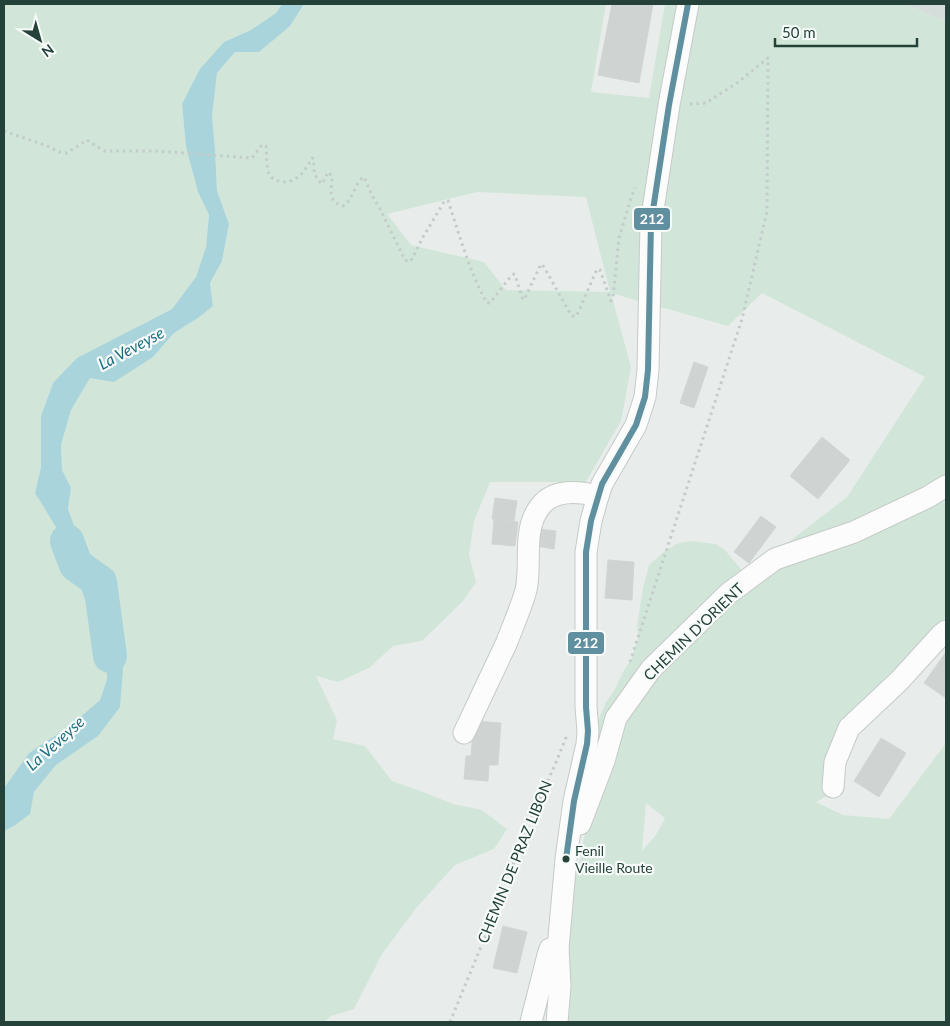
<svg xmlns="http://www.w3.org/2000/svg" width="950" height="1026" viewBox="0 0 950 1026" font-family="Lato,sans-serif">
<style>
.built{fill:#d6dedb}
.green{fill:#d1e6d8;fill-rule:evenodd}
.water{fill:#a9d4db}
.lines{fill:none;stroke-linecap:round;stroke-linejoin:round}
.river{stroke:#a9d4db;stroke-width:34}
.building{fill:#cfd4d2;stroke:#d1d6d4}
.minor-casing{stroke:#c5cac8;stroke-width:23}
.path{stroke:#c3ccca;stroke-width:3;stroke-dasharray:2.5 4;stroke-linecap:butt}
.minor{stroke:#fcfcfc;stroke-width:21}
.bus-1-casing{stroke:#f7fbf9;stroke-width:10}
.bus-1{stroke:#608fa0;stroke-width:6}
.bus-dot{fill:#24423a;stroke:#f7fbf9;stroke-width:2}
.labels{text-anchor:middle;stroke-width:4.5;stroke-linejoin:round;paint-order:stroke}
.bus-label{font-size:14px;fill:#24423a;stroke:#f7fbf9;text-anchor:start}
.street-label{font-size:15px;fill:#24423a;stroke:#f7fbf9}
.water-label{font-size:16px;font-style:italic;fill:#1c6f80;stroke:#f7fbf9}
.line-badge{stroke:#f7fbf9;stroke-width:2}
.badge-label{font-size:14px;text-anchor:middle;font-weight:bold;fill:#fff}
</style>
<rect width="100%" height="100%" fill="#e8edeb"/>
<path class="built" d="M904,4H946V22Z"/>
<g class="green">
<path d="M4,4H282L276,13L251,30L224,42L182,104L186,147L198,192L209,215L206,247L196,277L172,309L140,325L53,383L41,416V467L35,493L59,532L71,560L95,628L107,667V679L100,700L71,725L29,753L4,788Z"/>
<path d="M304,4H606L591,92L649,98L665,4H904L946,22V631L849,728L833,787L825,797L816,802L843,815L889,819L946,743V1022H547L573,877L582,855L583,842L586,830L598,746L599,734L597,723L606,702L614,691L624,670L631,660L638,638L637,626L643,588L649,565L666,550L679,543L692,541L715,544L724,549L746,575L847,497L925,377L762,293L728,326L611,293L631,367L621,421L586,482H490L474,521L469,555L476,582L462,602L422,641L393,646L369,668L338,682L316,676L337,720L333,739L365,746L392,781L423,792L453,804L482,810L507,829L494,849L455,865L417,907L382,954L354,1009L331,1016L324,1022H4V831L14,826L29,814L34,792L56,765L98,736L124,656L106,615L87,560L68,509L71,488L62,471L61,445L71,410L90,377L153,357L174,333L198,318L213,306L210,283L222,261L229,224L217,191L215,150L212,116L217,73L235,52L290,26ZM477,192L586,197L610,292L506,290L484,262L411,245L387,214ZM646,803L665,818L656,835L642,851Z"/>
</g>
<path class="water" d="M282,4H304L290,26L259,52H235L217,73L212,116L215,150L217,191L229,224L222,261L210,283L213,306L198,318L174,333L153,357L114,382L90,378L71,410L61,445L62,470L71,488L68,509L87,560L106,615L124,656L120,707L98,736L56,765L34,792L30,814L14,826L4,831V788L29,753L71,725L100,700L107,679V667L95,628L71,560L59,532L35,493L41,467V416L53,383L77,358L172,309L196,277L206,247L209,215L198,192L186,147L182,104L200,69L224,42L251,30L276,13Z"/>
<g class="lines">
<path class="river" d="M67,541L76,565L100,582L110,656"/>
</g>
<g class="building">
<path d="M612,4H653L639,83L598,75Z"/>
<path d="M694,362L708,367L694,408L680,403Z"/>
<path d="M822,437L850,460L818,499L790,476Z"/>
<path d="M495,498L517,501L514,521L492,519Z"/>
<path d="M761,516L776,527L749,563L734,552Z"/>
<path d="M494,519L518,522L515,546L492,544Z"/>
<path d="M538,529L556,531L554,549L536,546Z"/>
<path d="M608,560L634,562L632,600L605,598Z"/>
<path d="M946,652V698L924,683Z"/>
<path d="M474,721L501,723L498,765H489L488,781L464,779L466,756H471Z"/>
<path d="M881,738L906,753L879,797L854,781Z"/>
<path d="M503,926L527,932L517,973L493,968Z"/>
</g>
<g class="lines">
<g class="minor-casing">
<g id="minor">
<path d="M464,733C478,703 492,674 506,644C513,626 521,608 526,590C532,564 522,532 539,508C552,489 578,491 598,496"/>
<path d="M833,787L835,762L849,728L899,681L941,635L946,631"/>
<path d="M580,824L604,761L616,718L651,669L728,594L775,559L854,532L928,497L946,486"/>
<path d="M531,1022L548,955L550,949L558,948"/>
<path d="M557,1022L560,986L558,948L566,859L574,801L587,744L588,731L586,707V552L591,521L598,496L602,484L636,425L645,397L648,370L651,223L669,105L688,4"/>
</g>
</g>
<g class="path">
<path d="M4,131L50,147L59,152L67,153L87,140L104,151H156L252,158L262,145L266,146C267,155 266,167 269,174C271,178 275,180 279,181C296,185 305,171 312,158L314,159C313,169 314,177 322,184L328,172L332,176C332,189 326,201 343,206C352,201 354,186 362,178L364,177L373,197L380,209L405,260L409,262L412,259L423,237L444,202L447,200L448,201C460,236 469,271 487,303H490L511,276L514,274L515,275L522,297L524,300L541,264L544,267L571,315L575,317L578,313L597,269L600,270L611,301L613,297L619,238L632,195L635,188"/>
<path d="M630,662L742,319L767,211L768,58L737,83L706,103L690,104"/>
<path d="M450,1022L501,898L525,831L555,765L567,735"/>
</g>
<use href="#minor" class="minor"/>
<g class="bus-1-casing">
<path id="bus-1" d="M566,859L574,801L587,744L588,731L586,707V552L591,521L602,484L636,425L645,397L648,370L651,223L669,105L688,4"/>
</g>
<use href="#bus-1" class="bus-1"/>
</g>
<circle class="bus-dot" cx="566" cy="859" r="4.5"/>
<g class="labels">
<g class="bus-label">
<text x="575" y="856">Fenil<tspan x="575" dy="17">Vieille Route</tspan></text>
</g>
<g class="street-label">
<text transform="translate(694 632) rotate(-44)" y="5">CHEMIN D'ORIENT</text>
<text transform="translate(515 862) rotate(-68)" y="5">CHEMIN DE PRAZ LIBON</text>
</g>
<g class="water-label">
<text transform="translate(131 348) rotate(-28)" y="6">La Veveyse</text>
<text transform="translate(55 743) rotate(-42)" y="6">La Veveyse</text>
</g>
</g>
<g class="line-badge">
<rect x="633" y="207" width="38" height="24" rx="5" fill="#608fa0"/>
<rect x="567" y="631" width="38" height="24" rx="5" fill="#608fa0"/>
</g>
<g class="badge-label">
<text x="652" y="224">212</text>
<text x="586" y="648">212</text>
</g>
<rect width="950" height="1026" fill="none" stroke="#24423a" stroke-width="10"/>
<g transform="translate(40 40) rotate(143)" stroke="#f7fbf9" stroke-width="4" paint-order="stroke">
<path d="M0-4L9 19L0 12L-9 19Z" fill="#24423a"/>
<text y="-8" font-size="14" font-weight="bold" text-anchor="middle" fill="#24423a">N</text>
</g>
<path d="M775 38v8h142v-8" fill="none" stroke="#24423a" stroke-width="2.5"/>
<text x="782" y="38" font-size="15" fill="#24423a" stroke="#f7fbf9" stroke-width="4" paint-order="stroke">50 m</text>
</svg>
